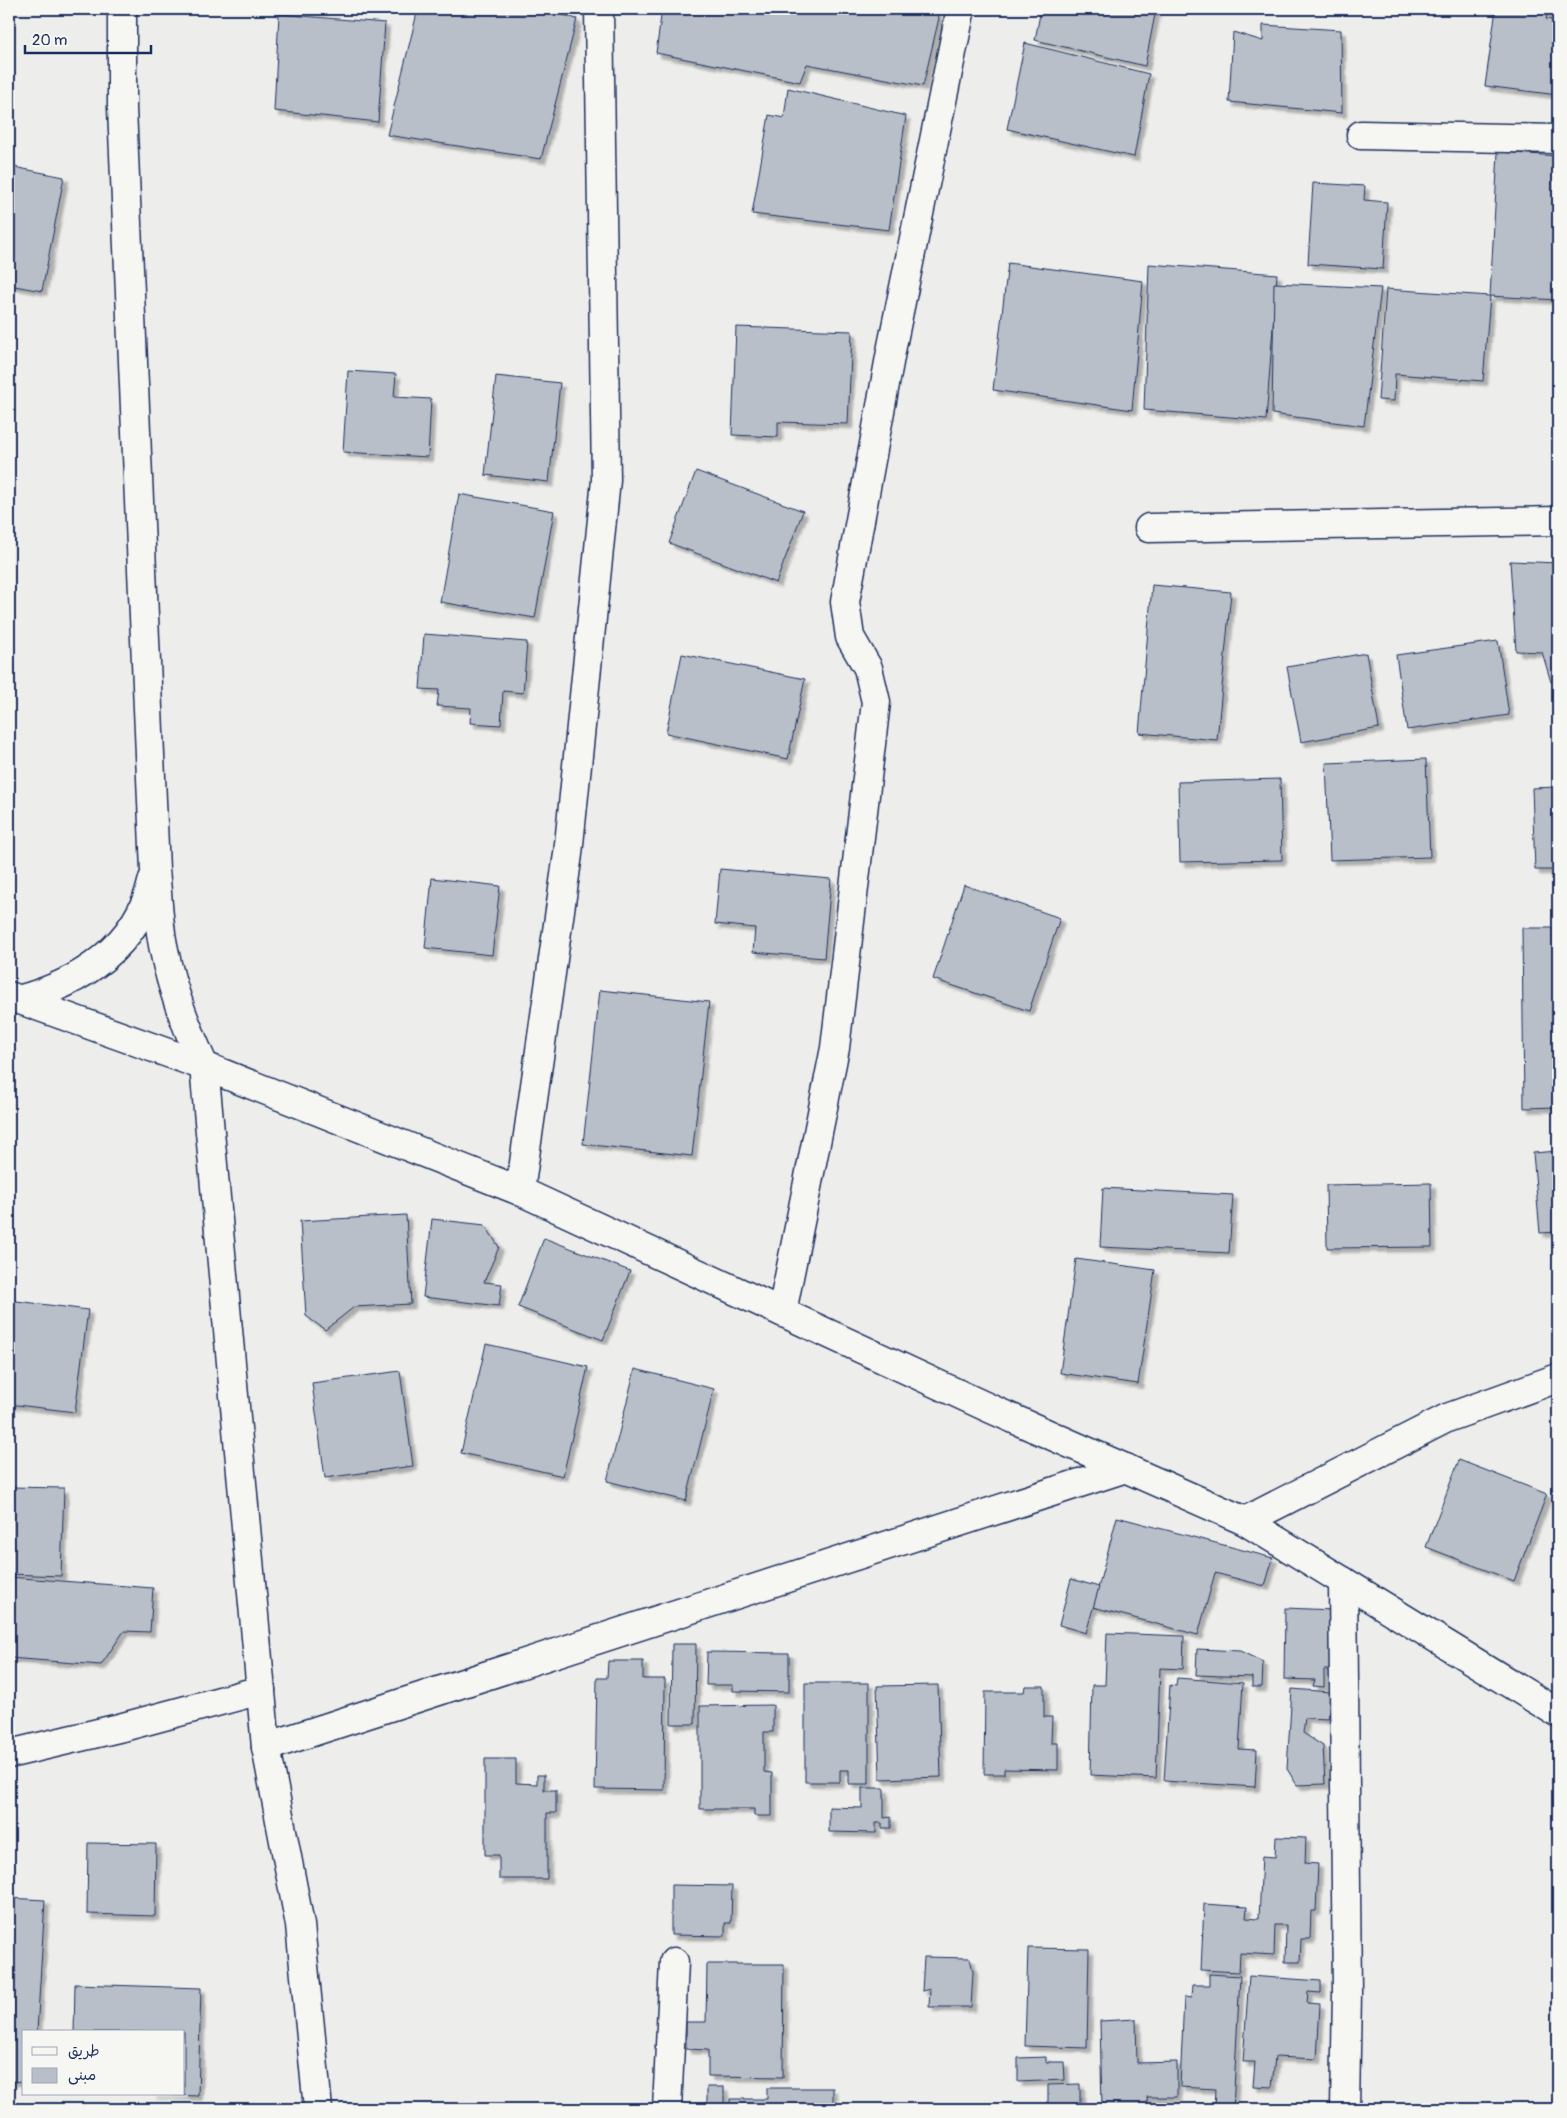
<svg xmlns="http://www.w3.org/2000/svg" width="1567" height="2118" viewBox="0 0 1567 2118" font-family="Pangolin,'Playpen Sans Arabic',sans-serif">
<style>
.building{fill:#b9bfc8;stroke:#1b2f5e;filter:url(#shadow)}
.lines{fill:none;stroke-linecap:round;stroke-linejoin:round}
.minor-casing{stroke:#1b2f5e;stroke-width:31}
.tertiary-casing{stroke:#1b2f5e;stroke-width:31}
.minor{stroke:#f6f6f2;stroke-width:28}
.tertiary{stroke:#f6f6f2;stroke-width:28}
</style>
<defs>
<filter id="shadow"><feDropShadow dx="4.5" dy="4.5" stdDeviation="1" flood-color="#0004"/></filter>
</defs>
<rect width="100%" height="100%" fill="#edeeec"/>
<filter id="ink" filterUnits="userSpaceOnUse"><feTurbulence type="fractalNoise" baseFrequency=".02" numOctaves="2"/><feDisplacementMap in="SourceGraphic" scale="10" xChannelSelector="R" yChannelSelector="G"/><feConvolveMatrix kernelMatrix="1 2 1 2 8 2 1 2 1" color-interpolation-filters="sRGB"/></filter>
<g filter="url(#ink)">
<g class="building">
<path d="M418,9H543L577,19L541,159L387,135Z"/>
<path d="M662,9H935L939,18L923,86L807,64L800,82L656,53Z"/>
<path d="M1041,9H1156L1145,66L1035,40Z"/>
<path d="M1496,9H1548L1546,19L1558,21V95L1485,86Z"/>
<path d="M279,14L385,23L378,122L274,111Z"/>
<path d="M1263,25L1341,30L1342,113L1229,102L1233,32L1263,41Z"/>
<path d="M1025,43L1149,74L1134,157L1007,129Z"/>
<path d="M788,88L906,116L889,230L752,214L769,115L784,118Z"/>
<path d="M1498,152L1558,156V300L1490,296Z"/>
<path d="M9,166L64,177L42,291L9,285Z"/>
<path d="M1313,183L1365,186L1364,200L1387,202L1383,269L1308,264Z"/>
<path d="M1008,263L1143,281L1132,410L993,390Z"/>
<path d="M1149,264L1277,274L1266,420L1144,410Z"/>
<path d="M1274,283L1381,288L1364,426L1272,414Z"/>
<path d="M1386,289L1490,296L1483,381L1395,374L1394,401L1378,400Z"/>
<path d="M736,327L852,331L848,424L778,422V437L732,435Z"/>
<path d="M348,371L396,374L394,397L431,399L428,457L343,452Z"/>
<path d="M496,376L560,383L549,482L485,475Z"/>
<path d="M696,471L803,511L776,583L669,543Z"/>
<path d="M459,494L554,511L535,618L440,602Z"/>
<path d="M1510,561L1558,563V683L1551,682L1542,652L1516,651Z"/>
<path d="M1152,585L1231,592L1217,740L1139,733Z"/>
<path d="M424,634L527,642L523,693L503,691L501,725L470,723L471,708L437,706L439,690L420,689Z"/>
<path d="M1498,641L1509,715L1407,730L1396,655Z"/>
<path d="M1366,653L1379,728L1301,742L1287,667Z"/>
<path d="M682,654L805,679L788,759L666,733Z"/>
<path d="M1426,759L1430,857L1330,860L1326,763Z"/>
<path d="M1280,779L1282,860L1180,862L1178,782Z"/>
<path d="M1558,787V870H1535L1532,788Z"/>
<path d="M720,869L831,879L824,958L753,952L755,928L715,924Z"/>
<path d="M432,878L500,886L492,955L425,948Z"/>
<path d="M964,885L1060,918L1029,1011L933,979Z"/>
<path d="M1522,928H1558V1107L1524,1108Z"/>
<path d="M600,990L709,1002L692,1156L583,1144Z"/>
<path d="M1558,1151V1232L1540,1233L1533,1153Z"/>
<path d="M1431,1183L1432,1247L1327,1248L1326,1185Z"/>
<path d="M1103,1188L1233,1195L1229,1253L1100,1247Z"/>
<path d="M406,1215L411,1304L354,1307L325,1330L306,1316L300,1221Z"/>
<path d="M432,1219L485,1225L499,1247L484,1282L502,1284L499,1306L423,1297Z"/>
<path d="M544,1238L630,1271L603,1340L518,1307Z"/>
<path d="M1076,1259L1155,1270L1138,1384L1060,1373Z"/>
<path d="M9,1300L88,1310L75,1412L9,1404Z"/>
<path d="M486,1344L588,1367L563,1476L461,1453Z"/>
<path d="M635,1369L714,1389L686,1501L607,1481Z"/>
<path d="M400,1371L413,1466L325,1478L312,1383Z"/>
<path d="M1459,1460L1547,1494L1514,1581L1426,1547Z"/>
<path d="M9,1487L64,1488L61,1576L9,1574Z"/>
<path d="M1117,1517L1273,1558L1265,1586L1215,1573L1198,1635L1093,1607Z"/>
<path d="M9,1577L153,1588L150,1632L124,1631L101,1665L9,1658Z"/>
<path d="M1071,1579L1099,1587L1086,1633L1059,1625Z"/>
<path d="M1285,1608L1334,1610L1332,1670H1324V1687L1313,1686L1315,1680L1284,1679Z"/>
<path d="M1107,1633L1184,1636L1183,1669L1160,1668L1156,1778L1090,1775L1092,1685H1105Z"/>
<path d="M672,1644H696L695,1724H671Z"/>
<path d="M1197,1649L1240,1651L1263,1662L1262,1687H1252V1677L1196,1675Z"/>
<path d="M707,1652L789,1653V1692L733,1691V1685H706Z"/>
<path d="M608,1661H643V1679H665L664,1790L595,1789L597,1678H607Z"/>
<path d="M1177,1678L1243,1683L1239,1749L1257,1750L1255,1787L1164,1781L1170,1685L1176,1686Z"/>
<path d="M805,1683H869V1784H849V1770H840V1782H805Z"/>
<path d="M938,1685L941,1777L880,1779L877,1686Z"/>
<path d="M1025,1686H1044V1717H1052L1051,1743H1058V1770L1004,1769V1774H984L985,1692H1024Z"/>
<path d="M1292,1689L1330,1692L1328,1719L1305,1718L1303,1733L1323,1746L1325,1784L1297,1785L1287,1769Z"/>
<path d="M773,1705V1732H764V1772L772,1773V1816H754V1809H700V1706Z"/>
<path d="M485,1759H516V1783L537,1784V1775H544V1790H556V1813H547V1879H499V1855H485Z"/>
<path d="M862,1788H884V1818L891,1817V1828H882V1823H876V1833L829,1832V1807L862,1808Z"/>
<path d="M1276,1837L1306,1838L1305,1863L1318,1864L1316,1911H1311L1310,1939H1301L1300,1962H1285L1286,1925H1275L1274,1955L1240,1953L1239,1972L1201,1970L1204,1904L1247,1907L1246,1918L1259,1919L1262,1856L1275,1857Z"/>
<path d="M88,1843L156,1844L155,1916L87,1914Z"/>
<path d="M671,1885L732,1886L731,1923H725V1936L671,1935Z"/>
<path d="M9,1898L45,1900L37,2032H24V2082L11,2081L9,2087Z"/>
<path d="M1028,1948L1089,1949L1087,2048L1025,2046Z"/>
<path d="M924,1957L970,1958L973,1972L971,2007H929L930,1989L922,1991Z"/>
<path d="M707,1964H784L783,2077L708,2076V2050L686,2049V2022H706Z"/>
<path d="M1209,1974L1240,1976L1233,2109H1214L1215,2089L1180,2087L1184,1997L1191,1998L1192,1985H1209Z"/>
<path d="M1249,1976L1321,1981V1993L1308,1992L1307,2003L1320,2004L1317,2059L1275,2057L1272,2087L1253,2086L1255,2062H1243Z"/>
<path d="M75,1984L201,1988L198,2096L152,2094H184V2032H74Z"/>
<path d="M1136,2019L1137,2063L1177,2062V2097H1147L1148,2109H1102L1100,2021Z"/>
<path d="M1046,2057V2062H1064L1065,2080L1018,2082V2058Z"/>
<path d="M1080,2084V2109H1048V2085Z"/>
<rect x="707" y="2087" width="17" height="22"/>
<path d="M767,2088H833V2105H858V2109H730V2099H767Z"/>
</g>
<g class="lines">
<g class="minor-casing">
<g id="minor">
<path d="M122,9V108L155,870C158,896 158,924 164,950C172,991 187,1028 204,1066L266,1747L300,1925L318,2109"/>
<path d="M1361,135L1558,139"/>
<path d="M1149,528L1558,521"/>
<path d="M18,1000C80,984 138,945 153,879"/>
<path d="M520,1191L568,854L606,480L599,9"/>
<path d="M782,1312L835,1048L876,702L868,668L850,637L845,602L892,346L960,13"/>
<path d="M1245,1521L1447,1418L1558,1378"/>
<path d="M1343,1581L1347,1992L1345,2109"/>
<path d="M266,1747L1126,1468"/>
<path d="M9,1754L123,1727L261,1690"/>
<path d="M667,2109L674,1962"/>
</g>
</g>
<g class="tertiary-casing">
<path id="tertiary" d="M9,996L204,1066L520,1191L989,1408L1245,1521L1558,1713"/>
</g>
<use href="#minor" class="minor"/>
<use href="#tertiary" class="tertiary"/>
</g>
</g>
<rect width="1567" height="2118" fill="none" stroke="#f6f6f2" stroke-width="30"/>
<rect x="15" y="15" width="1537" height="2088" fill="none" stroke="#1b2f5e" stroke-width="2" filter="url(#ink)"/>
<rect x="22" y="2030" width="162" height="65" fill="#f6f6f2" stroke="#9ea6b7"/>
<rect x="32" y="2047" width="25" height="8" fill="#f6f6f2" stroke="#9ea6b7"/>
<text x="68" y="2056" font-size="15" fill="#1b2f5e">طريق</text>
<rect x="32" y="2068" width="25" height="15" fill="#b9bfc8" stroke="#9ea6b7"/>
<text x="68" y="2080" font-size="15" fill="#1b2f5e">مبنى</text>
<path d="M25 45v8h126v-8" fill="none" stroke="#1b2f5e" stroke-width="2.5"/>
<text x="32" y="45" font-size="15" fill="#1b2f5e" stroke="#f6f6f2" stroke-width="4" paint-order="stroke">20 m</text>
</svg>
